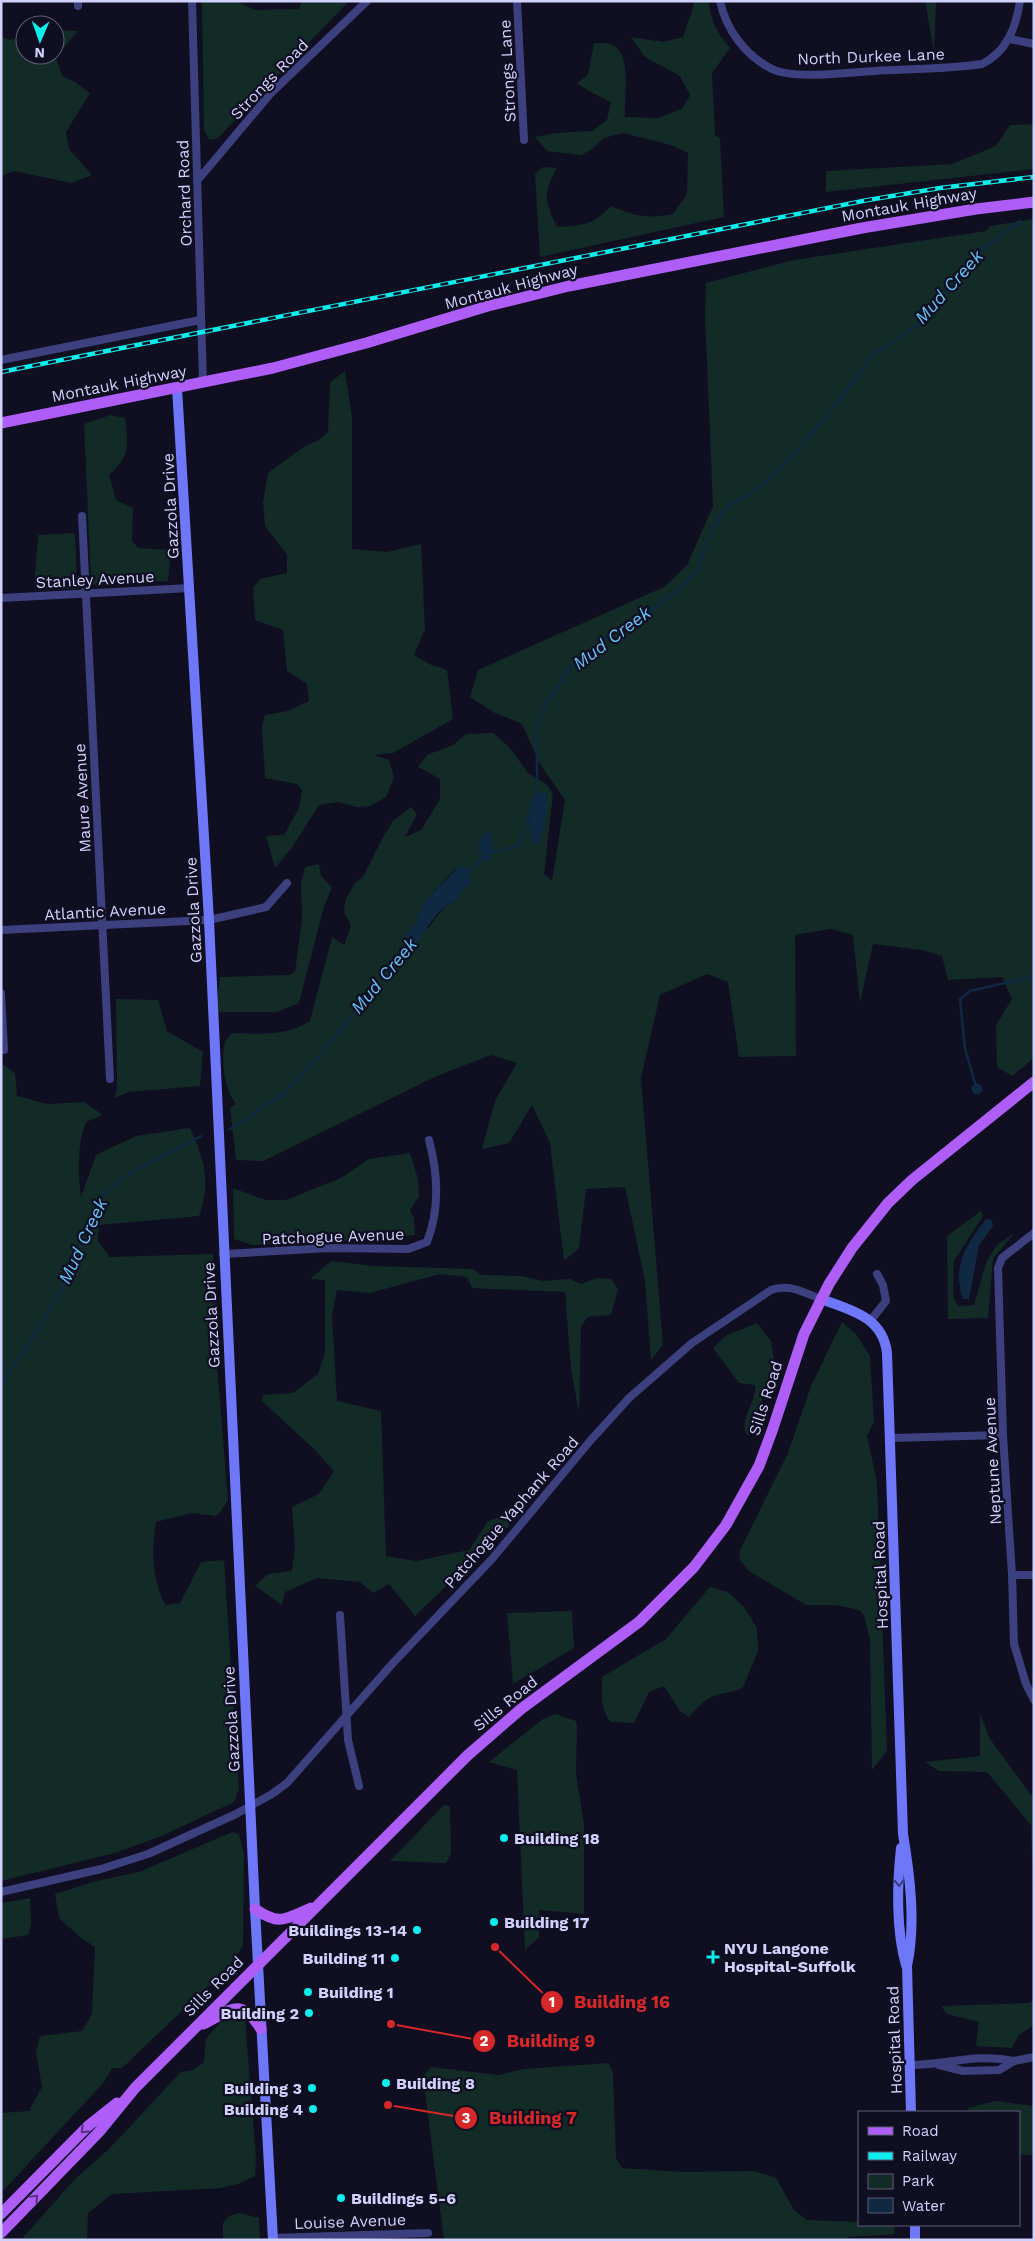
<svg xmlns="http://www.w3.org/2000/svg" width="1035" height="2241" viewBox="0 0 1035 2241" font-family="'Work Sans',sans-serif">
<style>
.green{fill:#122b27;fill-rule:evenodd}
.water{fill:#102943}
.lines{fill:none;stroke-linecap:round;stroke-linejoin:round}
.stream{stroke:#102943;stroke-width:2.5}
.street{stroke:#3c407e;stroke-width:8}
.secondary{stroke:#6d77f8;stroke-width:10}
.primary{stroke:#ae5df7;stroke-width:11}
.rail-casing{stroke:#0ceded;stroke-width:4.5}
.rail{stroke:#100e21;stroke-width:2.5;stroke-dasharray:8;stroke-linecap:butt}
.oneway{stroke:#3a3d82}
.oneway2{stroke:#573281}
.poi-dot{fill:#0ceded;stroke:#100e21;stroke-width:2}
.labels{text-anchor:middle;stroke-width:4.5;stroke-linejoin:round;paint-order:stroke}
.street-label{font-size:16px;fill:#d1d1fd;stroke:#100e21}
.poi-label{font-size:16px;font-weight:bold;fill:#d1d1fd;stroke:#100e21;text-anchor:start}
.water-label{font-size:18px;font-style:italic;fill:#64c2f7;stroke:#100e21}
.leader{fill:none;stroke:#d62828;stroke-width:2}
.callout-dot{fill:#d62828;stroke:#100e21;stroke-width:2}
.mark-label{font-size:15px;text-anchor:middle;font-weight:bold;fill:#fff}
.callout-label{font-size:18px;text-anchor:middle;font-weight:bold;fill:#d62828;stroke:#100e21;stroke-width:4.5;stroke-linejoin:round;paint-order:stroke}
</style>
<rect width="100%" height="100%" fill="#100e21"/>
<g class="green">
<path d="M202,1H236L255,10L299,9L302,1H349L218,138L210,140L204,131Z"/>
<path d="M693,1H709C710,20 718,35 730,48L712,73L715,135L720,138L724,217L540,257L535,174L543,167L557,168C543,193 544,200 557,227C583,225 592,226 611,206C635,216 647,219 673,214L687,194L688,153L671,145L623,133L604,138L591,150L581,155L547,151L535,137L555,133L592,131L607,120L611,102L587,90L577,83L588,75L594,43C598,44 605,42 610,44C634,52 623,97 625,117L658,118L682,109L690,95L680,76L645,57L631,37L663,42L683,37L694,5Z"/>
<path d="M925,1H936L934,51Z"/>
<path d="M55,30L78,31L56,57L62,76L75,82L90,93L66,132L69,149L92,175L71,183L14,171L1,176V36L9,40L25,36V55H55Z"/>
<path d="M1034,124V169L826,192V171L952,164L996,146L1010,125Z"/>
<path d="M1034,219V1058L1012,1076L997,1067L996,1025L1012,999L1002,977L948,980L942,956L922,950L873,944L860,1003L853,935L831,929L795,935L796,1056L739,1057L728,982L707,974L660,995L641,1078L663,1345L651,1360L645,1281L625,1187L586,1189L579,1248L564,1261L550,1143L532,1105L509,1143L482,1149L495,1101L517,1063L491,1055L437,1076L263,1161L236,1160L230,1108L236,1104C225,1092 220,1058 225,1043C226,1039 230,1036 232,1033C258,1034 288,1036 310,1021L332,937L344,945L351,926L344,912L345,901L354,884L363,877L382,839L393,821L411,807L417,814L405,837L421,830L440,799V779L418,767L427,755L453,745L466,734L493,733L510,748L528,773L546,784L553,793L544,874L552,881L565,800L540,764L522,724L495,713L470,697L478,670L664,587L687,565L713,506L705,316L706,283L794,260L986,231L990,226ZM547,794L545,817L531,829L529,822ZM491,836L485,861L481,853L478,851L480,839ZM455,869L472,882L459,894L457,900L446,905L428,928L406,933L415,925L423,904Z"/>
<path d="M345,371L352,418V549L387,552L421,544L425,629L414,655L429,664L447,670L453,719L393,753L374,755L389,760L394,778L386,797L370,806L357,807L339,802L319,805L293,846L275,868L266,836L284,835L299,808L302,790L297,784L265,778L262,726L265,715L288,711L309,701L307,684L287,671L283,630L255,620L253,588L260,579L287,573V555L265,526L263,502L268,473L305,446L319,440L328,432L330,382Z"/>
<path d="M110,415L125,418C128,446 131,455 109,475L116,500L133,508L132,541L138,548L171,550L168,581L92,585L91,581L84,424Z"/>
<path d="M75,533L77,589L34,588L38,535Z"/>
<path d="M319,864L321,876L332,887L324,906L299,1003L277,1012H216L220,977L290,975L295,972L302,920L301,884L305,867Z"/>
<path d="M116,999L158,1000L167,1031L203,1052L200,1086L129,1092L115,1098L117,1087Z"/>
<path d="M1,1063L15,1073L17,1096L47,1104L84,1102L103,1115L86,1122C77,1145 78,1172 81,1197L96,1155L136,1136L190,1128C205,1161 211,1181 199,1216L99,1225L98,1241L110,1257L213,1254L217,1363L228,1501L217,1516L191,1513L156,1522C151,1553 152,1576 165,1605L180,1603L201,1562L224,1560L239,1789L234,1802L164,1835L115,1853L1,1881Z"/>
<path d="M410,1153L418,1179L419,1197L410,1210L414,1218L415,1235L395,1238L252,1245L234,1239L233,1188L265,1200H286L341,1178L369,1159Z"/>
<path d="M981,1211L983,1216L954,1261L953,1296L958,1306L974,1305L987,1260L997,1245L1014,1233L993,1259L988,1318L948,1319L947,1236Z"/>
<path d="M331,1261L374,1266L472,1269L482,1275L521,1276L544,1281L570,1279L581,1284L597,1278L611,1279L618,1289L611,1315L588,1317L581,1326L579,1413L571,1369L565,1292L472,1288L467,1277L440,1274L370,1293L337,1290L332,1315L337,1401L381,1411L386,1556L416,1561L469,1550L488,1521L507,1514L509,1526L415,1616L389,1584L373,1593L360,1582L317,1578L285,1592L282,1605L255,1586L268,1574L292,1571L295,1547L292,1507L319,1494L334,1471L314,1449L262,1401L263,1395L293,1393L318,1374L325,1352V1280L310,1279Z"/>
<path d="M842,1322L856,1334L870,1356L874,1421L867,1436L877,1482L887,1751L872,1770L870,1640L864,1615L859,1610L836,1605H806L749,1571L739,1559L740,1550L788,1453L811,1386Z"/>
<path d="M757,1323L771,1341L775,1366L748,1436C737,1421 757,1402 755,1385L739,1383L713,1348L727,1335Z"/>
<path d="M710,1587L728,1592L744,1607L757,1628L758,1651L743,1687C735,1692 728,1692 720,1694C706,1697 698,1707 689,1717L680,1711L664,1686L649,1692L634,1723L611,1722C600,1710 602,1693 602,1677L666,1639Z"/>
<path d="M572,1611L574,1648L513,1684L507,1613Z"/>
<path d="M980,1713L990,1739L1034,1799V1925L1031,1825L987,1772L939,1771L925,1762L980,1756Z"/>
<path d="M555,1714L576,1721L577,1726L576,1773L584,1825V1914L539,1910V1937L525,1950L517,1770L489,1762L543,1719Z"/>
<path d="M444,1805L450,1806L451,1853L446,1863L390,1861Z"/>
<path d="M232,1832L239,1834L244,1854L243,1946L229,1966L122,2068H112L104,2082L1,2193V2113L29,2111L42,2087L36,2052L40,2036L82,2031L92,2014L95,1947L81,1938L59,1918L55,1894L96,1881L139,1872Z"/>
<path d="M30,1898L31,1924L28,1935L1,1939V1903Z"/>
<path d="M1034,2000V2025L1019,2035L1012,2048L976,2046L979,2022L947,2014L941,2006L1029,2003Z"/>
<path d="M224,2018H245L256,2159L255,2176L238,2184L221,2188L112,2194L88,2213L87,2240H21L74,2180L109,2149L181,2072L193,2070L204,2062L206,2039Z"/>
<path d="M609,2063L613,2073L616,2158L622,2168L682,2172L754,2171L776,2178L794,2210L807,2220L859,2222V2225H894L895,2234L848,2237L847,2240H444L423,2076L431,2067L499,2075L523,2069Z"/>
<path d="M995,2101L1034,2106V2155H1019V2112H967L969,2108Z"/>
<path d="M239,2213L259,2218L260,2240H223V2223L229,2216Z"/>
</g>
<g class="water">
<path d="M544,791C552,800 542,832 540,844L536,846L532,842C530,827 523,794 544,791Z"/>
<path d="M488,830C493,838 493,852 489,860L485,861L481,853L478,851L480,839Z"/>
<path d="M460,865L468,869L472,882L459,894L457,900C437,907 427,929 415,945L405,937L406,933L415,925L423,904Z"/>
<circle cx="977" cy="1089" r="5.5"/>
<path d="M986,1219L992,1220L993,1226L979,1245L969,1299H963C951,1265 967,1244 986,1219Z"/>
</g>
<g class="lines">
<g class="stream">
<path d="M537,794V725L547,703L571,666L618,629L649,612L678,590L697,571L704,547L723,510L763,485L795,453L838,402L872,356L921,322L974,255L1020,221"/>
<path d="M489,853L518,846L530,813"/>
<path d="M467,873L485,856"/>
<path d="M976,1086L965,1049L960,999L970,991L1031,977L1034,971"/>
<path d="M230,1129L285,1093L323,1051L413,942"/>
<path d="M1,1384L33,1337L74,1269L86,1226L100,1196L126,1176L201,1136"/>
</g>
<g class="street">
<path d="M78,1V6"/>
<path d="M192,1L203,383"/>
<path d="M517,1L524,140"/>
<path d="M720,1C726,30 746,56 772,69C795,80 849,72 875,71C911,69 947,69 982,64C1007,52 1016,27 1020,1"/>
<path d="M1010,39L1034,44"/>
<path d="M197,181L271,93L367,1"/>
<path d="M1,360L200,320"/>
<path d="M82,516L110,1079"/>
<path d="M1,598L190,588"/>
<path d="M1,930L209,920L266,907L287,883"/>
<path d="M1,993L4,1050"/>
<path d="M1034,1233L1002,1258L998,1268L1003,1435L1012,1575L1014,1644L1026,1684L1034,1700"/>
<path d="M223,1254L329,1248L408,1249L427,1242C440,1209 438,1174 429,1140"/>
<path d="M871,1320L886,1301L883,1285L877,1274"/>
<path d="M891,1438L1003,1435"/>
<path d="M1012,1575H1034"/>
<path d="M340,1615L348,1740L359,1786"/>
<path d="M1,1892L101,1869L148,1854L236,1814L272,1794L287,1783L393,1663L492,1559L590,1441L629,1398L692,1343L771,1290C789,1283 804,1293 821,1299"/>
<path d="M910,2065C947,2065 976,2053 1014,2061"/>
<path d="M939,2065L963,2071L999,2070L1014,2061L1034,2057"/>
<path d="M273,2238L428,2233"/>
</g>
<g class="secondary">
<path d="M177,388L209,920L255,1909L273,2240"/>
<path d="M821,1299C851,1310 883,1317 887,1353L903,1834C910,1876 916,1924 907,1966L911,2112"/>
<path d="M901,1848C897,1884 896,1931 906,1965"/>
<path d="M915,2225V2240"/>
</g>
<g class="primary">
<path d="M1,423L273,368L366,343L488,306L569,286L862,228L976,209L1034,202"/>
<path d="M255,1909C280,1926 285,1919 311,1908"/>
<path d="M203,2024C232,2010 240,1996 261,2029"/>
<path d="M1,2214L88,2126L117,2103"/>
<path d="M1,2233L99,2132L135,2088L468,1755L521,1709L639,1622L694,1567L726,1525L759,1466L772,1431L804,1334L829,1284L852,1248L888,1203L912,1180L1034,1082"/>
</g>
<g class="rail-casing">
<path id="rail" d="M1,372L868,200L940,188L1034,177"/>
</g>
<use href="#rail" class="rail"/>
</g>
<defs><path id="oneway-chevron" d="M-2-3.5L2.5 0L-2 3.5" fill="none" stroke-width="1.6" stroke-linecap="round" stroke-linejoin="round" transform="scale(1.25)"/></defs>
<use class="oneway" href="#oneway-chevron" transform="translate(899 1883) rotate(88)"/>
<g class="oneway2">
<use href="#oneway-chevron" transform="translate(84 2130) rotate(136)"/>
<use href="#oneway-chevron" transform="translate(35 2198) rotate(-46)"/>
</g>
<g class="poi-dot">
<circle cx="504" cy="1838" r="5"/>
<circle cx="494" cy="1922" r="5"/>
<circle cx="417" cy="1930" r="5"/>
<path d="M710.5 1949.5h5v5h5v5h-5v5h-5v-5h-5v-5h5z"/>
<circle cx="395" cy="1958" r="5"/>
<circle cx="308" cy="1992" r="5"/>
<circle cx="309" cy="2013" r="5"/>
<circle cx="386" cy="2083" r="5"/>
<circle cx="312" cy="2088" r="5"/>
<circle cx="313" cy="2109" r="5"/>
<circle cx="341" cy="2198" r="5"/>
</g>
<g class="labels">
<g class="street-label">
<text transform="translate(871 56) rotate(-2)" y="6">North Durkee Lane</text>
<text transform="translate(507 71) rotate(-93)" y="6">Strongs Lane</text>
<text transform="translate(269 79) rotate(-46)" y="6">Strongs Road</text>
<text transform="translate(184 193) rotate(-92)" y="6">Orchard Road</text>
<text transform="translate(909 204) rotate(-10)" y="6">Montauk Highway</text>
<text transform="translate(511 286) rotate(-15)" y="6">Montauk Highway</text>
<text transform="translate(119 383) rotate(-11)" y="6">Montauk Highway</text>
<text transform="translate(170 506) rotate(-93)" y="6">Gazzola Drive</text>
<text transform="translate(95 579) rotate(-3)" y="6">Stanley Avenue</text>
<text transform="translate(82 798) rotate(-93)" y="6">Maure Avenue</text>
<text transform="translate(193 910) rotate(-93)" y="6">Gazzola Drive</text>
<text transform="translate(105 911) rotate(-3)" y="6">Atlantic Avenue</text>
<text transform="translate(333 1236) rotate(-2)" y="6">Patchogue Avenue</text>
<text transform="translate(211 1315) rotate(-93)" y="6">Gazzola Drive</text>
<text transform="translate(765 1398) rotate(-72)" y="6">Sills Road</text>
<text transform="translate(992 1461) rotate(-93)" y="6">Neptune Avenue</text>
<text transform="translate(511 1512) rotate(-49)" y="6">Patchogue Yaphank Road</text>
<text transform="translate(880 1575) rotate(-92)" y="6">Hospital Road</text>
<text transform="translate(505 1703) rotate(-39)" y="6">Sills Road</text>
<text transform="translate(231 1719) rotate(-93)" y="6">Gazzola Drive</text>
<text transform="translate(213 1986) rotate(-45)" y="6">Sills Road</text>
<text transform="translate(894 2040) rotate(-92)" y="6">Hospital Road</text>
<text transform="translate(350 2221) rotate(-2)" y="6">Louise Avenue</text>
</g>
<g class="poi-label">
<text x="514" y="1844">Building 18</text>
<text x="504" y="1928">Building 17</text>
<text x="407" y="1936" text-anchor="end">Buildings 13-14</text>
<text x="724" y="1954">NYU Langone<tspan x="724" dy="18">Hospital-Suffolk</tspan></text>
<text x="385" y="1964" text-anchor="end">Building 11</text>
<text x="318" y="1998">Building 1</text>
<text x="299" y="2019" text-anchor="end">Building 2</text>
<text x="396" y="2089">Building 8</text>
<text x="302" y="2094" text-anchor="end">Building 3</text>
<text x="303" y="2115" text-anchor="end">Building 4</text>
<text x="351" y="2204">Buildings 5-6</text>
</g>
<g class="water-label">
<text transform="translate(949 287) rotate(-48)" y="6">Mud Creek</text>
<text transform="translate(612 638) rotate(-37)" y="6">Mud Creek</text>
<text transform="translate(384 976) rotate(-50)" y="6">Mud Creek</text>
<text transform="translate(83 1241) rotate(-65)" y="6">Mud Creek</text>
</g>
</g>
<path class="leader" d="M495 1947L552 2002M391 2024L484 2041M388 2105L466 2118"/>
<g class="callout-dot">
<circle cx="495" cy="1947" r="5"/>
<circle cx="391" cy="2024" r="5"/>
<circle cx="388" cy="2105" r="5"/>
<circle cx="552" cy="2002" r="12"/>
<circle cx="484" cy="2041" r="12"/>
<circle cx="466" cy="2118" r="12"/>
</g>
<g class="mark-label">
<text x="552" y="2007">1</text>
<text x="484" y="2046">2</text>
<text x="466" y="2123">3</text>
</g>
<g class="callout-label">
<text x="622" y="2008">Building 16</text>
<text x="551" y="2047">Building 9</text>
<text x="533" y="2124">Building 7</text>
</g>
<rect width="1035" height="2241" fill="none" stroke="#d1d1fd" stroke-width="5"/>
<rect x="858" y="2111" width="162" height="115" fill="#100e21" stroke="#5d5c79"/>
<rect x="868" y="2127" width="25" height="8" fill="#ae5df7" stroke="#5d5c79"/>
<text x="902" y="2136" font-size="15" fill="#d1d1fd">Road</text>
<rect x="868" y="2152" width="25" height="8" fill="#0ceded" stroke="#5d5c79"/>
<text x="902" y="2161" font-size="15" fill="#d1d1fd">Railway</text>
<rect x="868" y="2174" width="25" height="15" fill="#122b27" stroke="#5d5c79"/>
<text x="902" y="2186" font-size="15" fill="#d1d1fd">Park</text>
<rect x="868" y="2198" width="25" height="15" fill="#102943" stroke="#5d5c79"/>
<text x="902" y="2211" font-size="15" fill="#d1d1fd">Water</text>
<g transform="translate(40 40) rotate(182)"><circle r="24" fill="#100e21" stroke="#5d5c79"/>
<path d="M0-4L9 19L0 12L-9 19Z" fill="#0ceded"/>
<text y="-8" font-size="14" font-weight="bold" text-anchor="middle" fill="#d1d1fd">N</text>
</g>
</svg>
